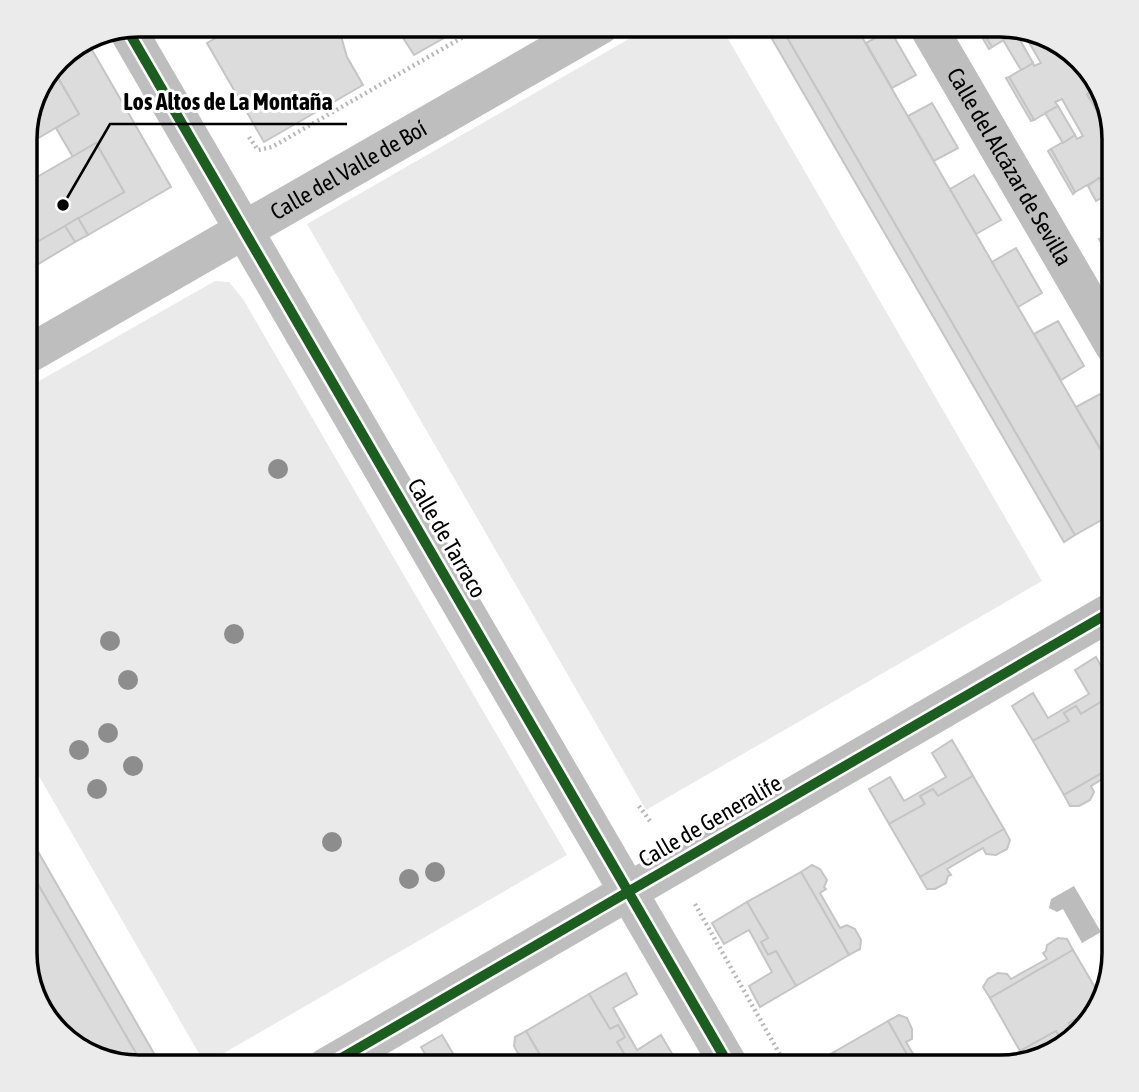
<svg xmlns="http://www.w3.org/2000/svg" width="1139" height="1092" viewBox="0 0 1139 1092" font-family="'Asap Condensed',sans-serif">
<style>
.green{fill:#eaeaea}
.water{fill:#bcbcbc}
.building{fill:#dcdcdc;stroke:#c5c5c5;stroke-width:2}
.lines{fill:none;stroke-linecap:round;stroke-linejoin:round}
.path{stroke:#b8b8b8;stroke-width:4.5;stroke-dasharray:2 3.5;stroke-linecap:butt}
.minor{stroke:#bebebe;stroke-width:38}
.cycleway-casing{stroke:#fff;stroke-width:15}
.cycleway{stroke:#1b5e20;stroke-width:10}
.tree{fill:#8d8d8d}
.labels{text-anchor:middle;stroke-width:6;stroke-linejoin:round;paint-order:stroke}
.street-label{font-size:23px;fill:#000;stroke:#fff}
.rim{fill:none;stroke:#000;stroke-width:3.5}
.leader{fill:none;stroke:#000;stroke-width:2.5}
.callout-dot{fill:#000;stroke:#fff;stroke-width:2.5}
.callout-label{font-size:24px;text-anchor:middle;font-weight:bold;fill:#000;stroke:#fff;stroke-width:6;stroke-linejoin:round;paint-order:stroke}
</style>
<rect width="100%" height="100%" fill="#fff"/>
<g class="green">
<path d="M653,25H720L1042,581L646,810L307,224Z"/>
<path d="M215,281L229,282L243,299L567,855L205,1064L25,752V389Z"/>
</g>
<path class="water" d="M1074,886L1101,932L1082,943L1063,909L1057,912L1049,908L1051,899Z"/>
<g class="building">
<path d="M238,25H332L341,36L347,57L363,85L264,142L207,43Z"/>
<path d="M395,25H467L414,55Z"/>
<path d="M764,25H780L1075,535L1064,542Z"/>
<path d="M780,25H855L1114,473V513L1075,535Z"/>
<path d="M975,25H979L992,47L989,49Z"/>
<path d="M979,25H1007L1015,29L1016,33L992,47Z"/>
<path d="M890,30L916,75L892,88L866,43Z"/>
<path d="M1023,32L1082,61L1091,76L1093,81L1086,85L1090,92L1087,94L1100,116L1103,115L1108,121L1114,138V190L1105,175L1075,192L1051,149L1075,135L1077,139L1083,136L1062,99L1055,102L1058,106L1034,120L1009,77L1033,63L1034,66L1041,63Z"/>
<path d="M1016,33L1033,63L1021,70L1003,40Z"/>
<path d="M88,43L171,187L88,235L78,218L124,192L96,143L73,157L56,128L79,114L54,71L63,53Z"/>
<path d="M54,71L79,114L25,146V131Z"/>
<path d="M1009,77L1034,120L1031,121L1006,78Z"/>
<path d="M1093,81L1096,89L1090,92L1086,85Z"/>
<path d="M1090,92L1103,115L1100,116L1087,94Z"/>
<path d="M932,103L958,148L934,161L908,116Z"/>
<path d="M1058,106L1075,135L1063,143L1045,113Z"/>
<path d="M96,143L124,192L25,249V184Z"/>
<path d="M1051,149L1075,192L1073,194L1048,151Z"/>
<path d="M974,175L1001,220L976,234L950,189Z"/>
<path d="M1099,178L1109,193L1096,201L1088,186Z"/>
<path d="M1114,211V231L1106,216Z"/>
<path d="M78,218L88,235L75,242L65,226Z"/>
<path d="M65,226L75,242L25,272V249Z"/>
<path d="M1114,231V259L1102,238Z"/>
<path d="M1102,238L1114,259V266L1099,239Z"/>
<path d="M1016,248L1042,293L1018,307L992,262Z"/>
<path d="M1058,321L1084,366L1061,380L1034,334Z"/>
<path d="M1100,394L1114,418V446L1103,453L1076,407Z"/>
<path d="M1096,657L1114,690V694L1081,714L1076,706L1064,713L1069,721L1033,741L1012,706L1033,693L1048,718L1089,694L1075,670Z"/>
<path d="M1114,694V766L1064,795L1033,741L1069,721L1064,713L1076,706L1081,714Z"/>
<path d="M952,740L973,776L938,796L933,789L920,796L925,804L889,824L869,789L890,777L904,801L946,777L932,753Z"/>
<path d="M1114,766V772L1091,786L1094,792L1090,800L1079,806H1070L1064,795Z"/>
<path d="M973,776L1004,829L920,877L889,824L925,804L920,796L933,789L938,796Z"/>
<path d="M25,829L160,1064L155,1067H144L25,862Z"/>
<path d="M1004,829L1010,840L1007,849L996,855L986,854L983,848L947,869L951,875L948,876L946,883L935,889H927L920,877Z"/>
<path d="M25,862L144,1067L95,1059L53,1029L25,954Z"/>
<path d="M812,865L820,869L827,880L824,887L826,889L820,893L840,928L847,925L855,929L861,940L860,949L849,955L801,872Z"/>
<path d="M801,872L849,955L796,986L776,951L768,955L761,942L768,938L747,902Z"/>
<path d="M747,902L768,938L761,942L768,955L776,951L796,986L760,1007L749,986L772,972L749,930L724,944L712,923Z"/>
<path d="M1058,938L1067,939L1073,950L990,998L983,987L988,979L998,973L1007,974L1011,979L1047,959L1043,953L1046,951L1047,945Z"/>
<path d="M1073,950L1103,1001L1100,1006L1069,1023L1074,1031L1060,1038L1056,1031L1020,1051L990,998Z"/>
<path d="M626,973L637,994L613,1008L637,1050L661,1035L674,1057L655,1067H632L617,1042L625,1037L618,1025L610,1029L589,994Z"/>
<path d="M589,994L610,1029L618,1025L625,1037L617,1042L632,1067H547L526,1031Z"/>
<path d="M1100,1006L1081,1031L1055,1047L1024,1059L1020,1051L1056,1031L1060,1038L1074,1031L1069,1023Z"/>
<path d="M899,1015L907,1018L912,1029V1039L906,1042L921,1067H914L888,1021Z"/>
<path d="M888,1021L914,1067H843L834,1052Z"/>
<path d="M526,1031L547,1067H540L534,1057L529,1061L520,1057L514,1046L515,1037Z"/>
<path d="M442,1035L461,1067H433L421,1047Z"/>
<path d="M834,1052L843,1067H807Z"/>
</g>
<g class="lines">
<g class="path">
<path d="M249,137L258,150L272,147L484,25"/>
<path d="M639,806L650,821"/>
<path d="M695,904L787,1067"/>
</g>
<g class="minor">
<path id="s1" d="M927,25L1114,346"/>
<path d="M127,29L730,1067"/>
<path id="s2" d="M25,356L601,25"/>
<path d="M326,1067L1114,610"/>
</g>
<g class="cycleway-casing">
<g id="cycleway">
<path d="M127,29L730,1067"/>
<path d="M326,1067L1114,610"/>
</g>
</g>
<use href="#cycleway" class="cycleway"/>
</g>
<g class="tree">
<circle cx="278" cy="469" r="10"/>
<circle cx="234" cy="634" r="10"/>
<circle cx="110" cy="641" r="10"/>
<circle cx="128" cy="680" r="10"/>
<circle cx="108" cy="733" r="10"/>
<circle cx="79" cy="750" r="10"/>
<circle cx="133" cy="766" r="10"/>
<circle cx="97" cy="789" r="10"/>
<circle cx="332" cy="842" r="10"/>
<circle cx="435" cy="872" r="10"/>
<circle cx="409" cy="879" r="10"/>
</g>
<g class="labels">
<g class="street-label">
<text dy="8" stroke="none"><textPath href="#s1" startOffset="164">Calle del Alcázar de Sevilla</textPath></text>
<text dy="8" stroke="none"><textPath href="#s2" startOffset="373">Calle del Valle de Boí</textPath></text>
<text transform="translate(447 538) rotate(60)" y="8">Calle de Tarraco</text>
<text transform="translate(710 821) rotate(-30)" y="8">Calle de Generalife</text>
</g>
</g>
<path d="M0 0H1139V1092H0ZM139 37H1000A102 102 0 0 1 1102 139V953A102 102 0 0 1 1000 1055H139A102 102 0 0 1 37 953V139A102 102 0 0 1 139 37Z" fill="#ebebeb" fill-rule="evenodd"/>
<path class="rim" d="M139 37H1000A102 102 0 0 1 1102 139V953A102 102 0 0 1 1000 1055H139A102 102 0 0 1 37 953V139A102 102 0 0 1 139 37Z"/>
<path class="leader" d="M63 205L110 124H347"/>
<circle class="callout-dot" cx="63" cy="205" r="7"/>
<g class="callout-label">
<text x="228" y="110">Los Altos de La Montaña</text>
</g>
</svg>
